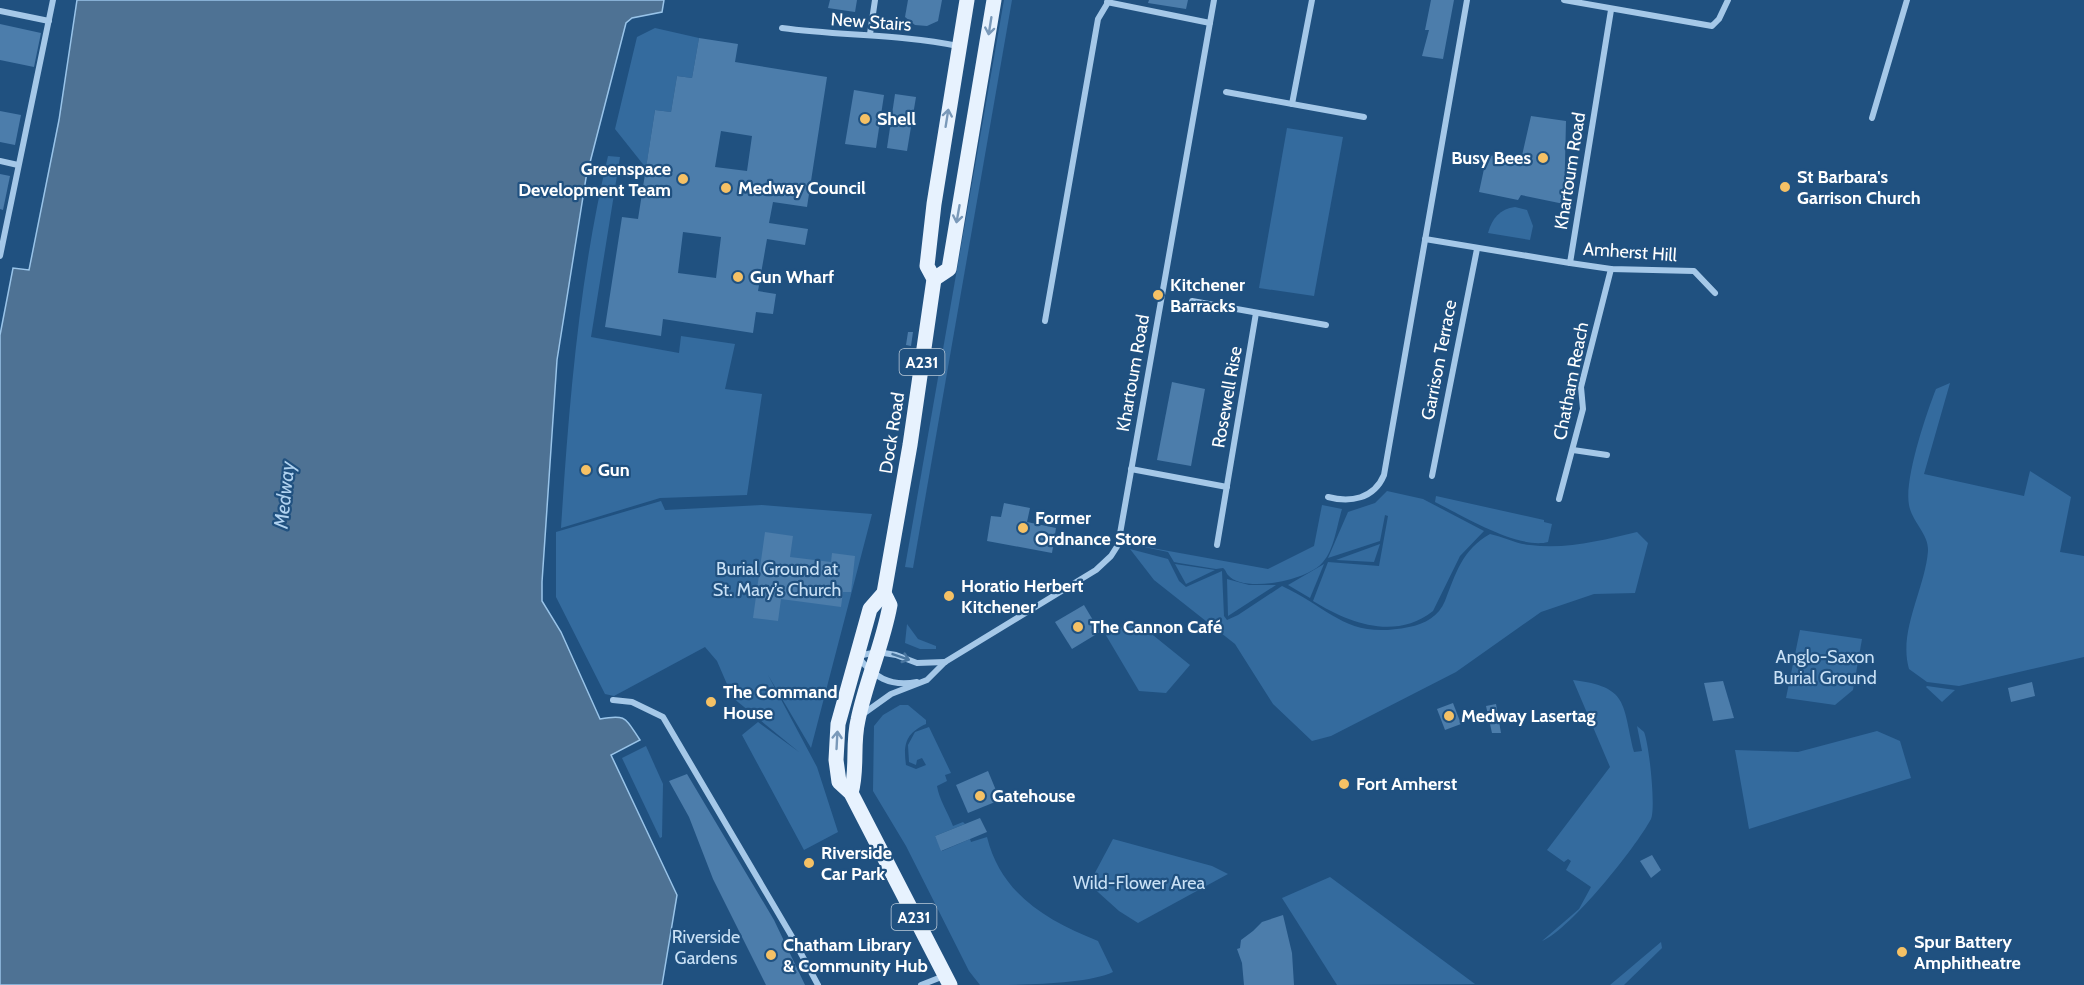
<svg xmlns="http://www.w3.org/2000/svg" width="2084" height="985" viewBox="0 0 2084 985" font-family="Cabin,sans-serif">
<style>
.green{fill:#346b9e}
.water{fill:#4e7294;stroke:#99c4e9;stroke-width:1.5}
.building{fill:#4c7dab;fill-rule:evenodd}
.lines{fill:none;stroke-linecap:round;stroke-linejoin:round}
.street{stroke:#a5c8e8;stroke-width:6}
.primary{stroke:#e7f2fe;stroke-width:15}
.oneway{stroke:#7a99b9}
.oneway2{stroke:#48759f}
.poi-dot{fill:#f5c165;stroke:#205180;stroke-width:2}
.labels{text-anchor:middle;stroke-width:4.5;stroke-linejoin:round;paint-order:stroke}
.shield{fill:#205180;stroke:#bccbd9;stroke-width:1.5}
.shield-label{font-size:16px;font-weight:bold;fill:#fff}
.street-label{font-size:18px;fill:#fff;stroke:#205180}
.poi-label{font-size:18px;font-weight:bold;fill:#fff;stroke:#205180;text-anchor:start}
.park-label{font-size:18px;fill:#c9e1f6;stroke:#205180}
.water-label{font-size:20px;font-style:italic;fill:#b0d2f0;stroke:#205180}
</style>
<rect width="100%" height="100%" fill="#205180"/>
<g class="green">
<path d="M1004,0H1012L913,568L905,567Z"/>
<path d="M655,28L699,38L692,78L677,76L671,112L655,110L646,168L615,129L637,37Z"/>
<path d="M1287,128L1343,137L1314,296L1259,288Z"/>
<path d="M608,156L620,157L591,337L679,353L681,336L735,344L725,389L762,394L747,495L660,498L561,528C569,403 579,279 608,156Z"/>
<path d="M1515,207L1527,210L1533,226L1530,240L1488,233C1492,218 1500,209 1515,207Z"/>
<path d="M1950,383L1924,474L2024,496L2030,471L2071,497L2060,552L2084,556V657L1959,686L1927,682L1909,669C1898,631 1925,589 1928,551C1929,534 1912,522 1909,505C1904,480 1926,414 1936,389Z"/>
<path d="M1387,491L1423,499L1484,531L1460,556L1433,611C1395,641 1349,623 1313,601L1328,562L1379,566L1388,516L1385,515L1380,541L1328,558L1348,512L1375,503Z"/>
<path d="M1436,496L1544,520V522L1552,524L1548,542C1519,550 1461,515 1435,502Z"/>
<path d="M661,501L665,510L762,505L872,514L811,748L768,675L817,767L838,832L804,850L742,735L758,722L799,752L733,698L717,661L705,647L614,696L605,694L556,597V532Z"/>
<path d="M1322,505L1342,509C1337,525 1334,550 1323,562C1309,580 1244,594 1228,575C1226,573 1226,570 1223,568L1216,569L1179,563L1174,562L1168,552L1130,544L1268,569L1314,546Z"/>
<path d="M1637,532L1648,543L1635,593L1594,594L1541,612L1456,672L1331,736L1312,741L1273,704L1235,644L1154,580L1130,549L1168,559L1179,581L1186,587L1222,571L1224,616L1227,620L1238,615L1282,586C1332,609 1346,640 1409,627C1425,624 1439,616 1445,601C1456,573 1462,550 1490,534C1504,537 1516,544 1530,545C1566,550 1603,540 1637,532Z"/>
<path d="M1380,544L1374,562L1336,560Z"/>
<path d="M1175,564L1215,570L1186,584Z"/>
<path d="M1324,564L1310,598L1288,585Z"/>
<path d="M1227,579L1249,585H1276L1228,616Z"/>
<path d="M1138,623L1190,665L1166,693L1139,691L1104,632Z"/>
<path d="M907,624L918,639L936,646V649H920L905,643Z"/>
<path d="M1800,630L1862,639L1853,690L1835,705L1786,698Z"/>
<path d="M1573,680C1629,687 1622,703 1634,752L1642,751L1637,726C1638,727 1643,731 1644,732C1649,743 1656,808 1651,819C1636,847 1571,929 1542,941L1579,909L1591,887L1566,870L1571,861L1568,859L1564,862L1547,850L1610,767Z"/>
<path d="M1926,687L1927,686L1955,690L1942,702Z"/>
<path d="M900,705H908L926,720V724C906,733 903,744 906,765L916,769L926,765L922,758L917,760L916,765L909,762L908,745L915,732L929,727L951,773L945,775L947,781L937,786C939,799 948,813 953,826L963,822L965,824L935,836L942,851L970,839L971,842L987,837C1001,894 1046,920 1098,941L1113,972C1086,985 1016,985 980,985L969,971L906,846L873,791L874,726L883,715Z"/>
<path d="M1877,731L1900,741L1911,778L1749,829L1735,750L1798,752Z"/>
<path d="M646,746L663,784L662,837L660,838L622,758Z"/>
<path d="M1113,839L1212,866L1228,874L1138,923L1119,911L1089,884Z"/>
<path d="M1330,877L1475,984L1337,985L1282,898Z"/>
<path d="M1661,942L1662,948L1624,985H1610Z"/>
</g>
<path class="water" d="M77,0H664L662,12L632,18L626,23L586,178L557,360L542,582V601L561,632L600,719C627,714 625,718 640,740L611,755L677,895L662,985H0V335L13,268L29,270L59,120Z"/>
<g class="building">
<path d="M830,0H857L855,12L828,8Z"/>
<path d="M908,0H942L938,21L927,26L915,25L905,17Z"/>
<path d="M1149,0H1188L1186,9L1148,3Z"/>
<path d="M1431,0H1454L1443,59L1422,56L1429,30H1425Z"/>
<path d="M0,24L41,33L34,67L0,60Z"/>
<path d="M699,38L738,44L735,62L827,77L807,207L773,202L769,223L808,229L805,245L767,239L758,291L776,294L773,314L756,312L753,333L663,319L661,336L605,327L622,217L638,219L655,110L671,112L677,76L692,78ZM721,131L752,136L747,171L715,167ZM683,232L721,237L716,278L678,273Z"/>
<path d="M854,90L884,95L876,148L845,144Z"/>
<path d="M895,94L916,97L907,151L887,148Z"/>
<path d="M0,111L21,115L15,145L0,142Z"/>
<path d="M1531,116L1566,121L1564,204L1521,195L1518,200L1479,192L1487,155L1521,160Z"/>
<path d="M0,174L10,176L3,210L0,209Z"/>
<path d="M908,332H913L911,346L906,345Z"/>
<path d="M1172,382L1205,389L1191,466L1157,460Z"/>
<path d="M1004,503L1030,508L1027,522L1056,528L1052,553L987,541L991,516L1001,517Z"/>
<path d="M765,532L793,536L790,557L831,562L832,553L855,556L851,592H843L841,607L781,599L778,621L753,618Z"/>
<path d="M1084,605L1100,632L1072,649L1055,622Z"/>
<path d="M1723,681L1734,718L1713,721L1704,683Z"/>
<path d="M2032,682L2035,696L2011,702L2008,688Z"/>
<path d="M1453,703L1461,724L1445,730L1437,709Z"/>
<path d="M1496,704L1501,733H1492L1486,706Z"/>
<path d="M988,771L1000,800L968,813L956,785Z"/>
<path d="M687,774L774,920L805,985H766L713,879L689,817L669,781Z"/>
<path d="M980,818L987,832L941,851L935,836Z"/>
<path d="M1652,855L1661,870L1651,878L1640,861Z"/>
<path d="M1283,915L1292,953L1294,985H1244L1242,963L1237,949L1240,948L1241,940L1253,931L1262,922Z"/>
</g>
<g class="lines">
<g class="street">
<path d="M1564,0L1712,26L1719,19L1728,0"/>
<path d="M1107,2L1210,23"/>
<path d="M0,11L49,21"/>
<path d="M782,28C841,36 900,34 958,46"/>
<path d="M870,34L875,0"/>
<path d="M1226,92L1364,117"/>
<path d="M1292,104L1312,0"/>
<path d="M1872,118L1907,0"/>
<path d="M0,161L18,165"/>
<path d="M1425,239L1570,263L1611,10"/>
<path d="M0,256L53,0"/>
<path d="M1570,263L1611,269L1694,271L1715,293"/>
<path d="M1192,301L1326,325"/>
<path d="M1045,321L1098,19L1107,4"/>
<path d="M1573,450L1607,455"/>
<path d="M1131,469L1227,487"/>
<path d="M1432,476L1477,249"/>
<path d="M1328,497C1350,503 1374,499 1384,475L1467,0"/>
<path d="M1559,499L1583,409L1581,387L1611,269"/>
<path d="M1217,545L1256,313"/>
<path d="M917,682C889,687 874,677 857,656L878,652L896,655L917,663L945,662"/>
<path d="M613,700L632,702L663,717L791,935L818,985"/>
<path d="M863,714L891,694L927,680L945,662L1096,570L1111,556L1118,545L1214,0"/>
<path d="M921,985L944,976"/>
</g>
<g class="primary">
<path d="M934,279L949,269L994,0"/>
<path d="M851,793C858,770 852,745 858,720C866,681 883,644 890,605L884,593"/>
<path d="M950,985L851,793L839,782L836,760L838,724L870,609L884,593L910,445L934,279L927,266L934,204L967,0"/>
</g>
</g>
<defs><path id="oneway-shaft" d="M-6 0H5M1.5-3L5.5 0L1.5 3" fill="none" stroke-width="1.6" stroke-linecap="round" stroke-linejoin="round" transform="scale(1.5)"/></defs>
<g class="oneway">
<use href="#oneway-shaft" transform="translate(990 26) rotate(99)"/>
<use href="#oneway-shaft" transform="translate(947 118) rotate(-81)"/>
<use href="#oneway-shaft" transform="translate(958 214) rotate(100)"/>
<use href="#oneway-shaft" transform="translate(837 740) rotate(-87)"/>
</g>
<use class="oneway2" href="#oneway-shaft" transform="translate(901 657) rotate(19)"/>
<g class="poi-dot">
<circle cx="865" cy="119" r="6"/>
<circle cx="1543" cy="158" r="6"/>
<circle cx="683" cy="179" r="6"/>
<circle cx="1785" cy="187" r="6"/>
<circle cx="726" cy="188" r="6"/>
<circle cx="738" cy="277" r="6"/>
<circle cx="1158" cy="295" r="6"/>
<circle cx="586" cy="470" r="6"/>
<circle cx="1023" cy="528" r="6"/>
<circle cx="949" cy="596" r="6"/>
<circle cx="1078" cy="627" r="6"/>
<circle cx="711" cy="702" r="6"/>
<circle cx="1449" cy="716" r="6"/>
<circle cx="1344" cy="784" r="6"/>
<circle cx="980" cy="796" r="6"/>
<circle cx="809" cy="863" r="6"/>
<circle cx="1902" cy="952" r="6"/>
<circle cx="771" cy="955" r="6"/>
</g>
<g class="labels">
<g class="shield">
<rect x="899.5" y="349" width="45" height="26" rx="4.5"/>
<rect x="891.5" y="904" width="45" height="26" rx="4.5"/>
</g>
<g class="shield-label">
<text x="922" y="368">A231</text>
<text x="914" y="923">A231</text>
</g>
<g class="street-label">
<text transform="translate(871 22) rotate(4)" y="6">New Stairs</text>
<text transform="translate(1570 171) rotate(-81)" y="6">Khartoum Road</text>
<text transform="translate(1630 252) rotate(4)" y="6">Amherst Hill</text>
<text transform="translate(1439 360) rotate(-79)" y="6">Garrison Terrace</text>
<text transform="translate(1133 373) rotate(-80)" y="6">Khartoum Road</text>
<text transform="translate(1571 381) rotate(-79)" y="6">Chatham Reach</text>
<text transform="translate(1227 397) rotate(-80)" y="6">Rosewell Rise</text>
<text transform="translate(892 433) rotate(-81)" y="6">Dock Road</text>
</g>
<g class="poi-label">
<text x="877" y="125">Shell</text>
<text x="1531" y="164" text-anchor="end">Busy Bees</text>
<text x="671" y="175" text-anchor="end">Greenspace<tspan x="671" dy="21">Development Team</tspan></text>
<text x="1797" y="183">St Barbara's<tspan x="1797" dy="21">Garrison Church</tspan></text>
<text x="738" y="194">Medway Council</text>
<text x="750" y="283">Gun Wharf</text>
<text x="1170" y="291">Kitchener<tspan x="1170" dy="21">Barracks</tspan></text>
<text x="598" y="476">Gun</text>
<text x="1035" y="524">Former<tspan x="1035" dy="21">Ordnance Store</tspan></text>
<text x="961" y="592">Horatio Herbert<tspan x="961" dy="21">Kitchener</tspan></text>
<text x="1090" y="633">The Cannon Café</text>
<text x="723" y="698">The Command<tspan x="723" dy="21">House</tspan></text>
<text x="1461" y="722">Medway Lasertag</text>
<text x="1356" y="790">Fort Amherst</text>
<text x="992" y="802">Gatehouse</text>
<text x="821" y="859">Riverside<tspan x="821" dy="21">Car Park</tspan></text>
<text x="1914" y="948">Spur Battery<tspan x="1914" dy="21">Amphitheatre</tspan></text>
<text x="783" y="951">Chatham Library<tspan x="783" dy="21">&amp; Community Hub</tspan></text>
</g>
<g class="park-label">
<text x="777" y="575">Burial Ground at<tspan x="777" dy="21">St. Mary’s Church</tspan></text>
<text x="1825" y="663">Anglo-Saxon<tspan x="1825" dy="21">Burial Ground</tspan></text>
<text x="1139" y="889">Wild-Flower Area</text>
<text x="706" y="943">Riverside<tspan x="706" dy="21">Gardens</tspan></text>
</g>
<g class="water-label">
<text transform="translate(284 495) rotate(-84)" y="7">Medway</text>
</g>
</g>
</svg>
